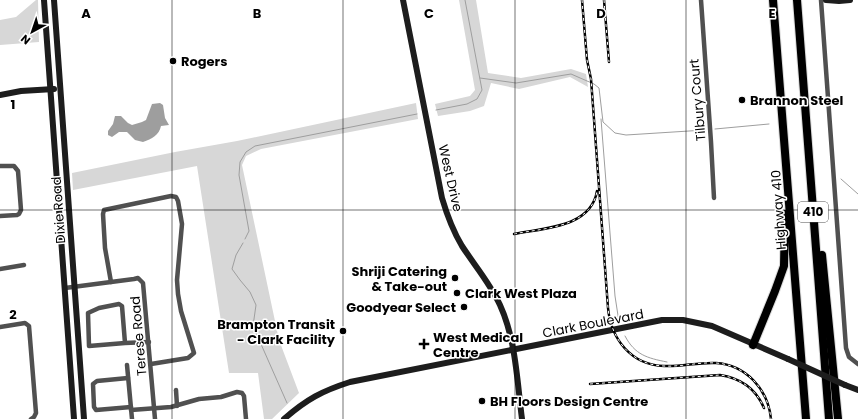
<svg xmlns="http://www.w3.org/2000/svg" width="858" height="419" viewBox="0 0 858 419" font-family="Poppins,sans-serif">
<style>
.green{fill:#d7d7d7}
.water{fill:#9e9e9e}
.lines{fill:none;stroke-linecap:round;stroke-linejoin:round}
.stream{stroke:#9e9e9e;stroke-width:1}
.highway-casing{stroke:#dbdbdb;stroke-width:10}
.street{stroke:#505050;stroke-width:4.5}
.secondary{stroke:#1d1d1d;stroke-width:6}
.highway{stroke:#000;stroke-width:8}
.rail-casing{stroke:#000;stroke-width:2.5}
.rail{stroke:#fff;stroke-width:1;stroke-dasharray:3;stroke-linecap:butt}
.secondary-bridge{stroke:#1d1d1d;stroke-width:6}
.grid{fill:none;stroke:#000;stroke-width:1;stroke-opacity:0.55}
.poi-dot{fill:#000;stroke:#fff;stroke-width:1.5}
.labels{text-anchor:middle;stroke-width:3;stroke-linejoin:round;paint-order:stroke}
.shield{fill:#fff;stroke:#4c4c4c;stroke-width:1}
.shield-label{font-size:12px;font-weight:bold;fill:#000}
.poi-label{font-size:13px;font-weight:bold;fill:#000;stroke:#fff;text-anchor:start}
.street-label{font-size:13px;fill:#000;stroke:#fff}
.grid-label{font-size:13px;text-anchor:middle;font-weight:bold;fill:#000;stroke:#fff;stroke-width:3;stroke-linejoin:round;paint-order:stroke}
</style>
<rect width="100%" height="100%" fill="#fff"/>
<g class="green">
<path d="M36,0H38L39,42L0,45V20L16,17Z"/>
<path d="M459,0H476L488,73L521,78L571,69L586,74L588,87L570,77L519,89L491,83L484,106L470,111L438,116L435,104L470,96L475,90Z"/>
<path d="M416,103L418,119L261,149L246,156L242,165L279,340L299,393L272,419H264L258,373H229L197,166L73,190L72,173L175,152L237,141Z"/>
</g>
<path class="water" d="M160,103L163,105L165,118L169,125L161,126C159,135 152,139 143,142L135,140L127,132H119L112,137L108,135V131L113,124L115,116H121L128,123L132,125L142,122L146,120L152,104Z"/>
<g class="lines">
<g class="stream">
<path d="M480,78L516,83L571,74L594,84L599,88L603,122L615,133L626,135L705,130"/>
<path d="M436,110L467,104L477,99L482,90L465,0"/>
<path d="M601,119L615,296L619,322"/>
<path d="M715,129L769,124"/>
<path d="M841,179L858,194"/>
<path d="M245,239L249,231L239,175L240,162L246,152L255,146L417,114"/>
<path d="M243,243L236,255L232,269L240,280L250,292L256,305L253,326L287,403"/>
<path d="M625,336C635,355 647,358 667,362"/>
</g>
<g class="highway-casing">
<g id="highway">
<path d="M773,0L806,419"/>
<path d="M797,0L829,419"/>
<path d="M822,255L838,419"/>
<path d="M753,345L775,291L784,266L785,214"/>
</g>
</g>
<g class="street">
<path d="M701,0L711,142L714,198"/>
<path d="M821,0L846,348L849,357L858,364"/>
<path d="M0,166H14L18,171L21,210L19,214L17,215L0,216"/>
<path d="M0,269L24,265"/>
<path d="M111,282L105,248L103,214L104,210L171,196L176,197L178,201L182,224L177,280L178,294L181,311L194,353L188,358L151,364"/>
<path d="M65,288L134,279L138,278L143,283L155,419"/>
<path d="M0,327L25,323L29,326L36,413L34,417L31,419"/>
<path d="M125,343L89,346L88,313L99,308L119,304L122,306L125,343L149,342"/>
<path d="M127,365L132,419"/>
<path d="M128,378L97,381L93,384L94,407L96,410L131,407"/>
<path d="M176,390L177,406"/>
<path d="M131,410L171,407L199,399L221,397L237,392L242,393L244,396L246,419"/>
</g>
<g class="secondary">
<path d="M44,0L74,419"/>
<path d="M54,0L84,419"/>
<path d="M403,0L442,198C447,215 453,231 462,246C475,266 490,283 500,305C516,340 517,381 522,419"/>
<path d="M826,0L839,1L850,0"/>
<path d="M0,95L21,91L54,89"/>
<path d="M845,385L858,390"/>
<path d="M284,419C307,399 322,391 350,382L662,320H683L712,326L788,359"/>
</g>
<use href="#highway" class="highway"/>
<g class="rail-casing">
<g id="rail">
<path d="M582,0L587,60L591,79L608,308C611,339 631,365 664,366C681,367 698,362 716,363C746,365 768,389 771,419"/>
<path d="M604,0L609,62"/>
<path d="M514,234C543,228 591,228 597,191"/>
<path d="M590,384L720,375C740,378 756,389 764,408"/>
</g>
</g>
<use href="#rail" class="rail"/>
<path class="secondary-bridge" d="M788,359L845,385"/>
</g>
<path class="grid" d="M172,0V419M343,0V419M515,0V419M686,0V419M0,210H858"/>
<g class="poi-dot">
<circle cx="173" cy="61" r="4"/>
<circle cx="742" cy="100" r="4"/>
<circle cx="455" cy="278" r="4"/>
<circle cx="457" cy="293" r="4"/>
<circle cx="464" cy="307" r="4"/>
<circle cx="343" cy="331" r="4"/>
<path d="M422 338h4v4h4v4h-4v4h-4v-4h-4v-4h4z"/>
<circle cx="482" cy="401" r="4"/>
</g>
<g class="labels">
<rect class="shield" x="798" y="202" width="30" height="20" rx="3"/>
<g class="shield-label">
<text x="813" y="216">410</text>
</g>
<g class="poi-label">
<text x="181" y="66">Rogers</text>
<text x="750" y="105">Brannon Steel</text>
<text x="447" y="276" text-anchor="end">Shriji Catering<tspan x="447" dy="15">&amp; Take-out</tspan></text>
<text x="465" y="298">Clark West Plaza</text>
<text x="456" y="312" text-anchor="end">Goodyear Select</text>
<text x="335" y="329" text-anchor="end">Brampton Transit<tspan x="335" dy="15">- Clark Facility</tspan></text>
<text x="433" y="342">West Medical<tspan x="433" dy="15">Centre</tspan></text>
<text x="490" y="406">BH Floors Design Centre</text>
</g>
<g class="street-label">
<text transform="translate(697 100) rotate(-95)" y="5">Tilbury Court</text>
<text transform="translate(451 178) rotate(77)" y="5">West Drive</text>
<text transform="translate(58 210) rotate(-94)" y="5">Dixie Road</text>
<text transform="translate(778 210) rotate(-94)" y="5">Highway 410</text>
<text transform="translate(593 323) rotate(-11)" y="5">Clark Boulevard</text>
<text transform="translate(138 336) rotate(-95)" y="5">Terese Road</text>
</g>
</g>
<g class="grid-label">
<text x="86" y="18">A</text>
<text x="257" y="18">B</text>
<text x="429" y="18">C</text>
<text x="601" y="18">D</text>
<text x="772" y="18">E</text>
<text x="13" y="109">1</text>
<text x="13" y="319">2</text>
</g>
<g transform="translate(32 32) rotate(220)" stroke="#ffffff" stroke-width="3" paint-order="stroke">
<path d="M0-3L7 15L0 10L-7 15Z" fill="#000000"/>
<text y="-6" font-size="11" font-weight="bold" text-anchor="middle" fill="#000000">N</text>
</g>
</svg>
